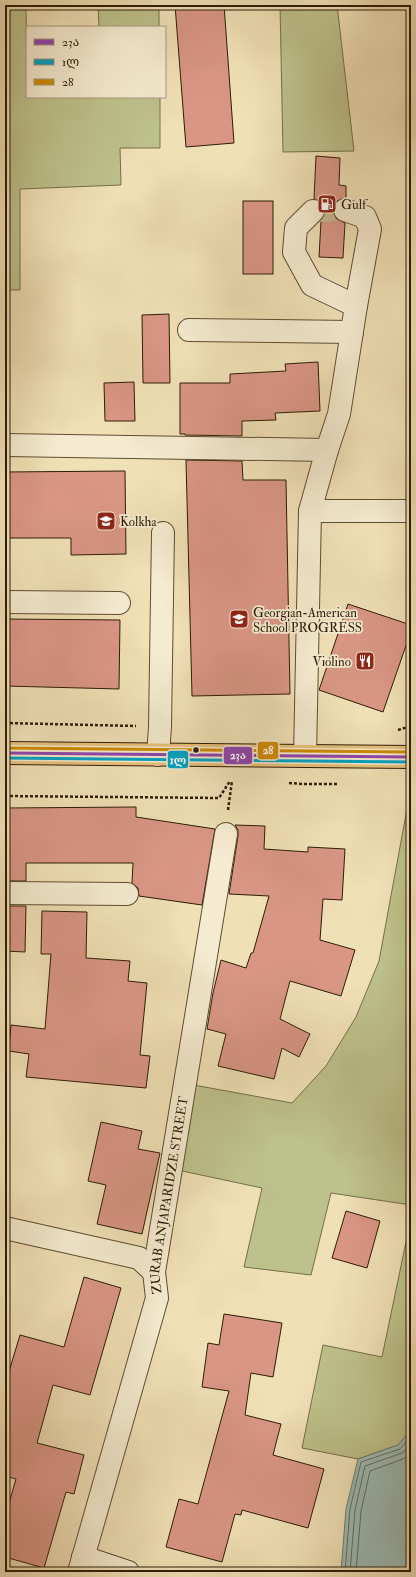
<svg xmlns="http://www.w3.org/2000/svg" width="416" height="1577" viewBox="0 0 416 1577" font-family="'IM FELL Double Pica','Noto Serif Georgian',serif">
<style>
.green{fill:#bdc18b;stroke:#756e48}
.water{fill:#9cbbb5;stroke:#707b6f}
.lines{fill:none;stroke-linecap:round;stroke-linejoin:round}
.shore{stroke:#646c5e;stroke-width:1}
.building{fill:#d99685;stroke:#2d1c06}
.minor-tunnel{stroke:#c9b993;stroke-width:22;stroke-dasharray:22 11;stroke-linecap:butt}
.minor-casing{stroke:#5e4d32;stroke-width:24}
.major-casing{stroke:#2d1c06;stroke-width:24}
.path{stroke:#2d1c06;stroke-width:2.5;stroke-dasharray:3 2;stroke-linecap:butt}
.minor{stroke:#f5ebd0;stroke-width:22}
.major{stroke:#e8c07b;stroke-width:22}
.bus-1-casing{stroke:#f5ebd0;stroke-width:6}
.bus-2-casing{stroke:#f5ebd0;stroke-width:6}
.bus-3-casing{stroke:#f5ebd0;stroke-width:6}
.bus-1{stroke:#8e44ad;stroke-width:3}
.bus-2{stroke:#02a2c4;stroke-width:3}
.bus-3{stroke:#cf8a01;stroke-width:3}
.bus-dot{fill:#2d1c06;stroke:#f5ebd0;stroke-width:1.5}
.labels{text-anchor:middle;stroke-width:3.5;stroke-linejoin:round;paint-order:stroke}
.poi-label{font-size:13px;fill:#2d1c06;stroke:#f5ebd0;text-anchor:start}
.street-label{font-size:13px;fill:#2d1c06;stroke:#f5ebd0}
.line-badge{stroke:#f5ebd0;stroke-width:1.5}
.badge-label{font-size:11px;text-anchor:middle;font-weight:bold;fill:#fff}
</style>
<rect width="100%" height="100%" fill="#f0e0b6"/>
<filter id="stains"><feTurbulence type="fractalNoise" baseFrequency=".005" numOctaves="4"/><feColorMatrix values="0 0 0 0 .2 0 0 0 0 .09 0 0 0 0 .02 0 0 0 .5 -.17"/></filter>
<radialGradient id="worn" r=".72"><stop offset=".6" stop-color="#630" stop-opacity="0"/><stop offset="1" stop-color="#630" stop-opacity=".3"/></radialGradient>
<g class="green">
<path d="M5,5H26L27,97H160V148H120L121,185L20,189V290H5Z"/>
<path d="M98,5H159V27H99Z"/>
<path d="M280,5H337L354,151L283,152Z"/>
<path d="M409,798H411V1205L331,1193L311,1275L244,1267L262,1188L168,1168L183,1083L292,1103L326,1066L356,1017L379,961Z"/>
<path d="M411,1218V1430L398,1445L358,1459L302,1448L323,1345L382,1357Z"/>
</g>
<path class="water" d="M411,1430V1572H341L346,1509L358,1459L398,1445Z"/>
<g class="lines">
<g class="shore">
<path d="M345,1572L350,1509L361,1462L400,1449L411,1436"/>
<path d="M350,1572L355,1510L365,1466L402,1453L411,1444"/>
<path d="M356,1572L361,1511L370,1471L403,1459L411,1453"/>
</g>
</g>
<g class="building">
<path d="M175,5H224L234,143L186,147Z"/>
<path d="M316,156L340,158L339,185L346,186V198L337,201L333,206V212L336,218L345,223L343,258L319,257L321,221L325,215V208L322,202L314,199Z"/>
<rect x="243" y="201" width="30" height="73"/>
<path d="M169,314L170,383H143L142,315Z"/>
<path d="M318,362L320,411L275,413L276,420L242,421V436L185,435V434H180V383H230V374L286,371L285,364Z"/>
<path d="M134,382L135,421H105L104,383Z"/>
<path d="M186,460L242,461L243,480H286L290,694L192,696Z"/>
<path d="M125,471L126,554L71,555V538H5V472Z"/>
<path d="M348,604L411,625V631L383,712L319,690Z"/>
<path d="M5,619L120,620L119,689L5,686Z"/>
<path d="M136,807V817L215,829L202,905L139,896L138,888L132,883L133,863H26V881H5V808Z"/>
<path d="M235,825L265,826L264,849L308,852V847L345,849L342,900L323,899L320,940L355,950L341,996L290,981L280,1019L310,1034L299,1057L282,1048L274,1079L218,1066L226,1034L207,1029L213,993L221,960L246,968L251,953H253L269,896L229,894L238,836V830Z"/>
<path d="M5,906H26L25,952L5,951Z"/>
<path d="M42,911L87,912L86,958L130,961L128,981L147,983L140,1055L150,1056L146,1088L26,1077L29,1054L9,1051L11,1025L45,1029L51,954H41Z"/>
<path d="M101,1122L142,1131L138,1149L160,1153L142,1234L97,1224L106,1185L88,1181Z"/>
<path d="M346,1211L380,1221L367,1268L332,1258Z"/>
<path d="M84,1277L121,1288L90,1395L53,1385L37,1443L84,1455L74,1494L66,1492L44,1568L5,1557V1517L16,1479L5,1476V1385L20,1335L64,1347Z"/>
<path d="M224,1314L282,1323L273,1377L251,1373L245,1415L281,1424L273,1455L324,1469L308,1528L242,1510L241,1515L235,1514L222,1562L166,1547L179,1499L198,1504L229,1391L202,1387L208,1343L219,1345Z"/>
</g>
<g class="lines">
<path class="minor-tunnel" d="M313,211L345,210"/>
<g class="minor-casing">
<g id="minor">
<path d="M313,211L296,228L294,252L312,285L356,306"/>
<path d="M189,330L352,332"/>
<path d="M5,445L327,450"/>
<path d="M310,511H411"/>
<path d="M5,602L119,603"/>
<path d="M158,755L160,727L163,533"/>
<path d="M305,756L310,511L327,450L339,414L356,306L370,229L365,217L345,210"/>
<path d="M5,893L127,894"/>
<path d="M5,1228L139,1258L154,1272"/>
<path d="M83,1557L128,1572"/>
<path id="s1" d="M79,1572L157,1298L154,1272L226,834"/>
</g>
</g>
<g class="major-casing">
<path id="major" d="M5,753L411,757"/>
</g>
<g class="path">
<path d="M5,723L136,726"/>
<path d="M398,730L411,726"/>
<path d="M289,783L303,784H338"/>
<path d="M5,796L219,798L230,781"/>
<path d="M228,810L232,781"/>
</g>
<use href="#minor" class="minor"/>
<use href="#major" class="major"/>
<g class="bus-1-casing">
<path id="bus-1" d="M5,753L411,757"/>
</g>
<g class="bus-2-casing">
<path id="bus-2" d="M5,758L411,762"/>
</g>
<g class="bus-3-casing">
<path id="bus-3" d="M5,748L411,752"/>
</g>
<use href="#bus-1" class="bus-1"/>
<use href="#bus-2" class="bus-2"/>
<use href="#bus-3" class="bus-3"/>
</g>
<defs>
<g id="fuel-square" transform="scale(1)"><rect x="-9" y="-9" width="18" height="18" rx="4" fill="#8f2418" stroke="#f5ebd0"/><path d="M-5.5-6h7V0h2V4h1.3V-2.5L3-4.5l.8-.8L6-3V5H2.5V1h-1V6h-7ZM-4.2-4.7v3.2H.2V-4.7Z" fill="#fff"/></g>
<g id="university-square" transform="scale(1)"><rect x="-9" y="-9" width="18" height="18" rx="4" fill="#8f2418" stroke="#f5ebd0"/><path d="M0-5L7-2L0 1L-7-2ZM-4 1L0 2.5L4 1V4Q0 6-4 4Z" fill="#fff"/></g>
<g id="school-square" transform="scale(1)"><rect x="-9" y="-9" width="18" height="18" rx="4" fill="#8f2418" stroke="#f5ebd0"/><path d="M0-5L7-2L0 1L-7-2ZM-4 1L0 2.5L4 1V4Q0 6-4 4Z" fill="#fff"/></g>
<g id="restaurant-square" transform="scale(1)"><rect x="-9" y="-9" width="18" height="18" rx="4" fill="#8f2418" stroke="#f5ebd0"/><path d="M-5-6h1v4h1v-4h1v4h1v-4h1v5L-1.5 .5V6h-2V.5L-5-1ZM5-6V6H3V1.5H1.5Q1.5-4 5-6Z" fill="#fff"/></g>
</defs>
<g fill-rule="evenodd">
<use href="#fuel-square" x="327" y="204"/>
<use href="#university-square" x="106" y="521"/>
<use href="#school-square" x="239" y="619"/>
<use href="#restaurant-square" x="365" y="661"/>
</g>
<circle class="bus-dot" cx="196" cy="750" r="3.5"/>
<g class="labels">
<g class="poi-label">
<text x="341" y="209">Gulf</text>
<text x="120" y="526">Kolkha</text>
<text x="253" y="617">Georgian-American<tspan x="253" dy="15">School PROGRESS</tspan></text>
<text x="351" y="666" text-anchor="end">Violino</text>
</g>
<g class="street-label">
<text dy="5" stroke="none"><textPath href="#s1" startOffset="389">ZURAB ANJAPARIDZE STREET</textPath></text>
</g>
</g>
<g class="line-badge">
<rect x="257" y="741" width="22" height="19" rx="4" fill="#cf8a01"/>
<rect x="223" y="746" width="30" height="19" rx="4" fill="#8e44ad"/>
<rect x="167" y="750" width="22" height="19" rx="4" fill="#02a2c4"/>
</g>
<g class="badge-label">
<text x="268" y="754">28</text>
<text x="238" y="759">23ა</text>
<text x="178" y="764">1ლ</text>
</g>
<rect width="416" height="1577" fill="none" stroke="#f0e0b6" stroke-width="20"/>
<rect x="6" y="6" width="404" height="1565" fill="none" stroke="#2d1c06" stroke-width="2"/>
<rect x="10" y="10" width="396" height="1557" fill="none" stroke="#2d1c06"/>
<rect x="26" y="26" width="140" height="72" fill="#f5ebd0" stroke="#a5987f"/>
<rect x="34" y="39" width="20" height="6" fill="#8e44ad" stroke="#a5987f"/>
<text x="62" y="46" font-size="12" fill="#2d1c06">23ა</text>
<rect x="34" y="59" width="20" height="6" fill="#02a2c4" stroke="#a5987f"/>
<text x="62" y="66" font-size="12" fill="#2d1c06">1ლ</text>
<rect x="34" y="79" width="20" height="6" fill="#cf8a01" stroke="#a5987f"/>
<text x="62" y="86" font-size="12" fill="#2d1c06">28</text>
<rect width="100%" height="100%" filter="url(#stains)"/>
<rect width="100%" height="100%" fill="url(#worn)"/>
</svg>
